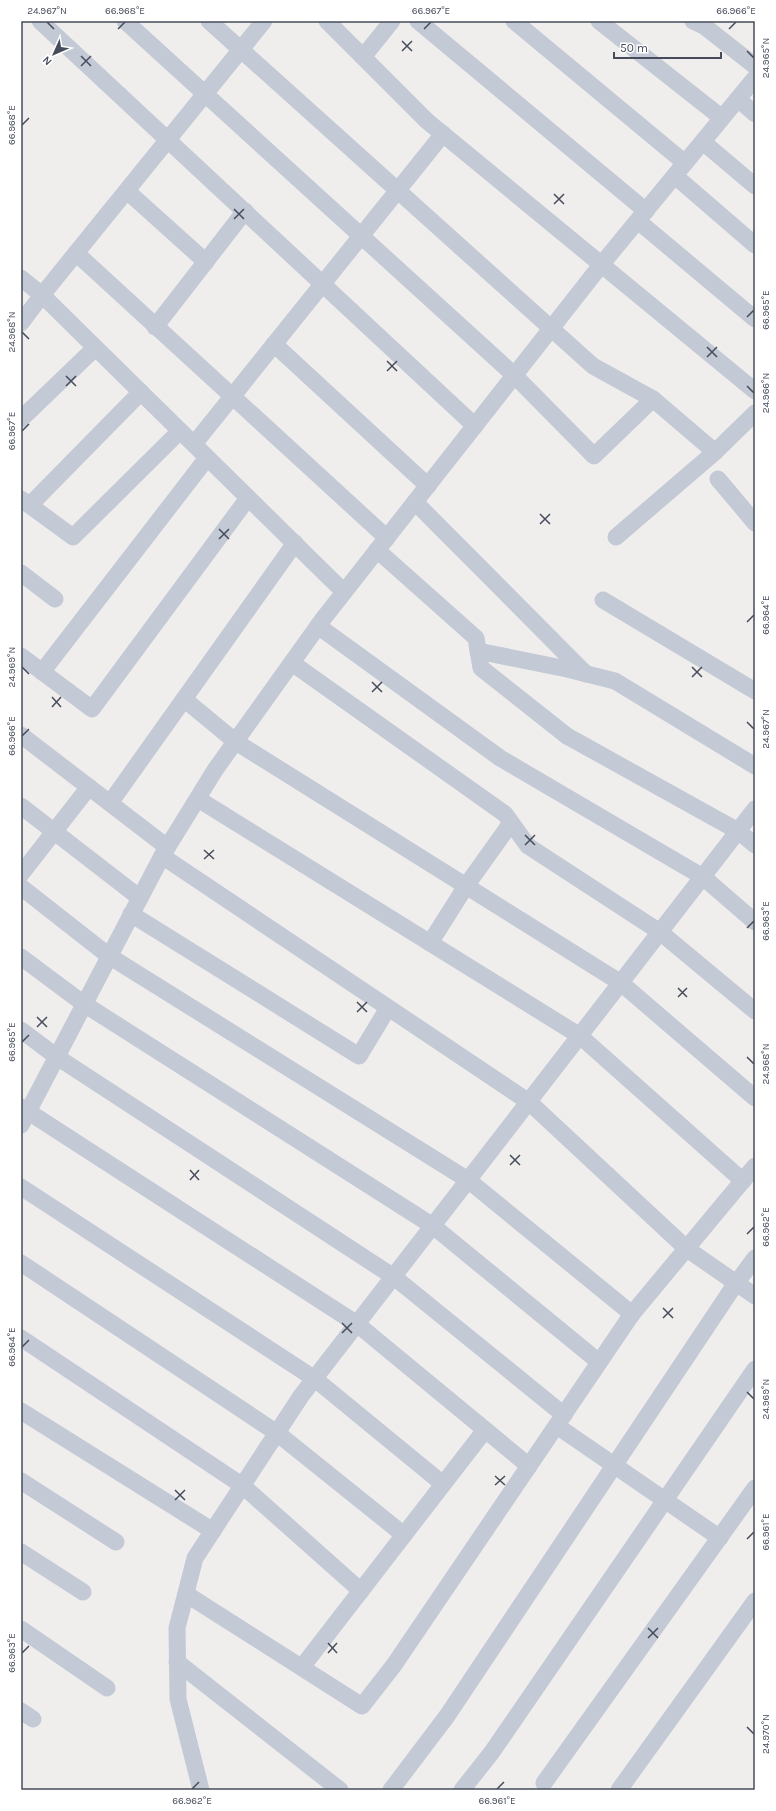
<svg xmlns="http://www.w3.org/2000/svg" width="776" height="1811" viewBox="0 0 776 1811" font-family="Karla,sans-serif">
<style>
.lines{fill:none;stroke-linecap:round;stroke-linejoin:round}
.minor{stroke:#c3c9d5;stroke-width:17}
.ticks{fill:none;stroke:#464c5b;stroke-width:1.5}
.neatline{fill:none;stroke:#464c5b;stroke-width:1.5}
.ticks-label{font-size:10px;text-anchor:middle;fill:#464c5b}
</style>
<rect width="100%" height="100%" fill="#f0eeed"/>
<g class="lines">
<g class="minor">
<path d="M40,21L475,426"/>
<path d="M125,21L514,375L594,456L653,399"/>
<path d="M209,21L593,366L653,399L715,452L755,413"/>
<path d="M327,21L427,121L755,391"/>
<path d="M418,21L646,211"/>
<path d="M514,21L685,163"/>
<path d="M599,21L722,118"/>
<path d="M693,21L704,26L755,66"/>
<path d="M363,57L392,21"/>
<path d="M738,99L755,114"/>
<path d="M703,142L755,186"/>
<path d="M675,176L755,245"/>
<path d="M127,191L206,262"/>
<path d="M638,221L755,319"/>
<path d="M76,253L387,538"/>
<path d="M21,278L42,295L344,592"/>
<path d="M21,323L42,295L264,21"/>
<path d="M155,327L245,211"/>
<path d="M274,344L428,486"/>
<path d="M21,419L95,348"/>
<path d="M194,444L443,134"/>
<path d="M718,479L755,523"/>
<path d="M21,499L73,537L180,431"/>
<path d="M415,502L586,674"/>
<path d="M30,505L141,392"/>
<path d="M616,537L715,452"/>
<path d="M377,550L476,638L481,668L567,736L738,831L755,845"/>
<path d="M21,573L55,599"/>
<path d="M603,600L755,691"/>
<path d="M318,626L500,758L703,877L755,922"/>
<path d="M478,651L567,669L615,681L755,766"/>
<path d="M21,656L92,709L248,498"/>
<path d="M292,663L505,814L528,846L660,932L755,1011"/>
<path d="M42,672L207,458"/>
<path d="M184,699L236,742L621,983L755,1098"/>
<path d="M21,735L167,847"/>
<path d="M198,799L580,1036L743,1181"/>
<path d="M110,803L295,543"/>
<path d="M21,806L140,898"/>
<path d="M162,856L529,1102L687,1249L755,1296"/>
<path d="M21,874L89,787"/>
<path d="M21,887L109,956L468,1180L632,1314"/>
<path d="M131,914L359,1056L388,1008"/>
<path d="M430,943L466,886L511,823"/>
<path d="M21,957L84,1004L433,1226L599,1362"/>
<path d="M21,1030L57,1057L394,1277L564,1415"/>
<path d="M21,1107L357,1324L529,1466"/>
<path d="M21,1125L162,856L215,770L323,619L601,265L755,78"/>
<path d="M21,1187L315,1379L443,1484"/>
<path d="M21,1263L277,1433L404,1535"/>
<path d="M21,1338L243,1486L361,1591"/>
<path d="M21,1411L213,1531"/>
<path d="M557,1426L720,1538"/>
<path d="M21,1481L116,1542"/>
<path d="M21,1552L83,1592"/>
<path d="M186,1594L362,1706L394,1665L632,1314L755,1166"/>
<path d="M21,1629L107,1688"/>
<path d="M177,1662L340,1790"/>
<path d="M302,1667L485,1430"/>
<path d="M21,1711L33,1719"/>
<path d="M544,1783L755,1488"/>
<path d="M201,1790L178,1699L177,1628L195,1558L301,1396L755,809"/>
<path d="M391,1790L447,1716L732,1289L755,1258"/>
<path d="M462,1790L492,1752L755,1369"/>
<path d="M619,1790L755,1601"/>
</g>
</g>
<path class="ticks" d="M47,22L54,29M118,29L125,22M424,29L431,22M729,29L736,22M402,41L412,51M402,51L412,41M747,51L754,58M81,56L91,66M81,66L91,56M22,125L29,118M554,194L564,204M554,204L564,194M234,209L244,219M234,219L244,209M747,317L754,310M22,332L29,339M707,347L717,357M707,357L717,347M387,361L397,371M387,371L397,361M66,376L76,386M66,386L76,376M747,386L754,393M22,431L29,424M540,514L550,524M540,524L550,514M219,529L229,539M219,539L229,529M747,622L754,615M22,667L29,674M692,667L702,677M692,677L702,667M372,682L382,692M372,692L382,682M52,697L61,707M52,707L61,697M747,722L754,729M22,736L29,729M525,835L535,845M525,845L535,835M204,850L214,859M204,859L214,850M747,928L754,921M678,988L687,997M678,997L687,988M357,1002L367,1012M357,1012L367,1002M37,1017L47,1027M37,1027L47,1017M22,1042L29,1035M747,1057L754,1064M510,1155L520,1165M510,1165L520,1155M190,1170L199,1180M190,1180L199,1170M747,1234L754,1227M663,1308L673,1318M663,1318L673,1308M342,1323L352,1333M342,1333L352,1323M22,1347L29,1340M747,1392L754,1399M495,1476L505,1485M495,1485L505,1476M175,1490L185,1500M175,1500L185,1490M747,1539L754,1532M648,1628L658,1638M648,1638L658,1628M328,1643L337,1653M22,1653L29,1646M328,1653L337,1643M747,1727L754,1734M192,1789L199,1782M497,1789L504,1782"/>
<rect width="776" height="1811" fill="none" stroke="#ffffff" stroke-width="44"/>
<g transform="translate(54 54) rotate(225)" stroke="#ffffff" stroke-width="3" paint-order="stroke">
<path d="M0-3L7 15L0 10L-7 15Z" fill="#464c5b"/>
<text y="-6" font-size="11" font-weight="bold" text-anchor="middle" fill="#464c5b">N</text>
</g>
<path d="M614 52v6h107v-6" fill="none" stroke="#464c5b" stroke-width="2"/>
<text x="620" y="52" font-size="12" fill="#464c5b" stroke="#ffffff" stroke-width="3" paint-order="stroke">50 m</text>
<rect x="22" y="22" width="732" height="1767" class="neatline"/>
<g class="ticks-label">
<text x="47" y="14">24.967°N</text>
<text x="125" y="14">66.968°E</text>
<text x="431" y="14">66.967°E</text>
<text x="736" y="14">66.966°E</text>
<text transform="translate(765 58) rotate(-90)" y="4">24.965°N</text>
<text transform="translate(11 125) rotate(-90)" y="4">66.968°E</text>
<text transform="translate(765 310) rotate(-90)" y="4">66.965°E</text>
<text transform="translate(11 332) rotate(-90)" y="4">24.968°N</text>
<text transform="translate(765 393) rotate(-90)" y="4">24.966°N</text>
<text transform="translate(11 431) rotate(-90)" y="4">66.967°E</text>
<text transform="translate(765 615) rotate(-90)" y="4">66.964°E</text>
<text transform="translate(11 667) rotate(-90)" y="4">24.969°N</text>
<text transform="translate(765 729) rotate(-90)" y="4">24.967°N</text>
<text transform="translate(11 736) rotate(-90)" y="4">66.966°E</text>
<text transform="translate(765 921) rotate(-90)" y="4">66.963°E</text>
<text transform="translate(11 1042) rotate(-90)" y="4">66.965°E</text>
<text transform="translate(765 1064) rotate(-90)" y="4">24.968°N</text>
<text transform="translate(765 1227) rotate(-90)" y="4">66.962°E</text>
<text transform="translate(11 1347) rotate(-90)" y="4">66.964°E</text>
<text transform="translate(765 1399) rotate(-90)" y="4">24.969°N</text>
<text transform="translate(765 1532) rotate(-90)" y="4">66.961°E</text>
<text transform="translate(11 1653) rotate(-90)" y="4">66.963°E</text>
<text transform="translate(765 1734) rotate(-90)" y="4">24.970°N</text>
<text x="192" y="1804">66.962°E</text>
<text x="497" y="1804">66.961°E</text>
</g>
</svg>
